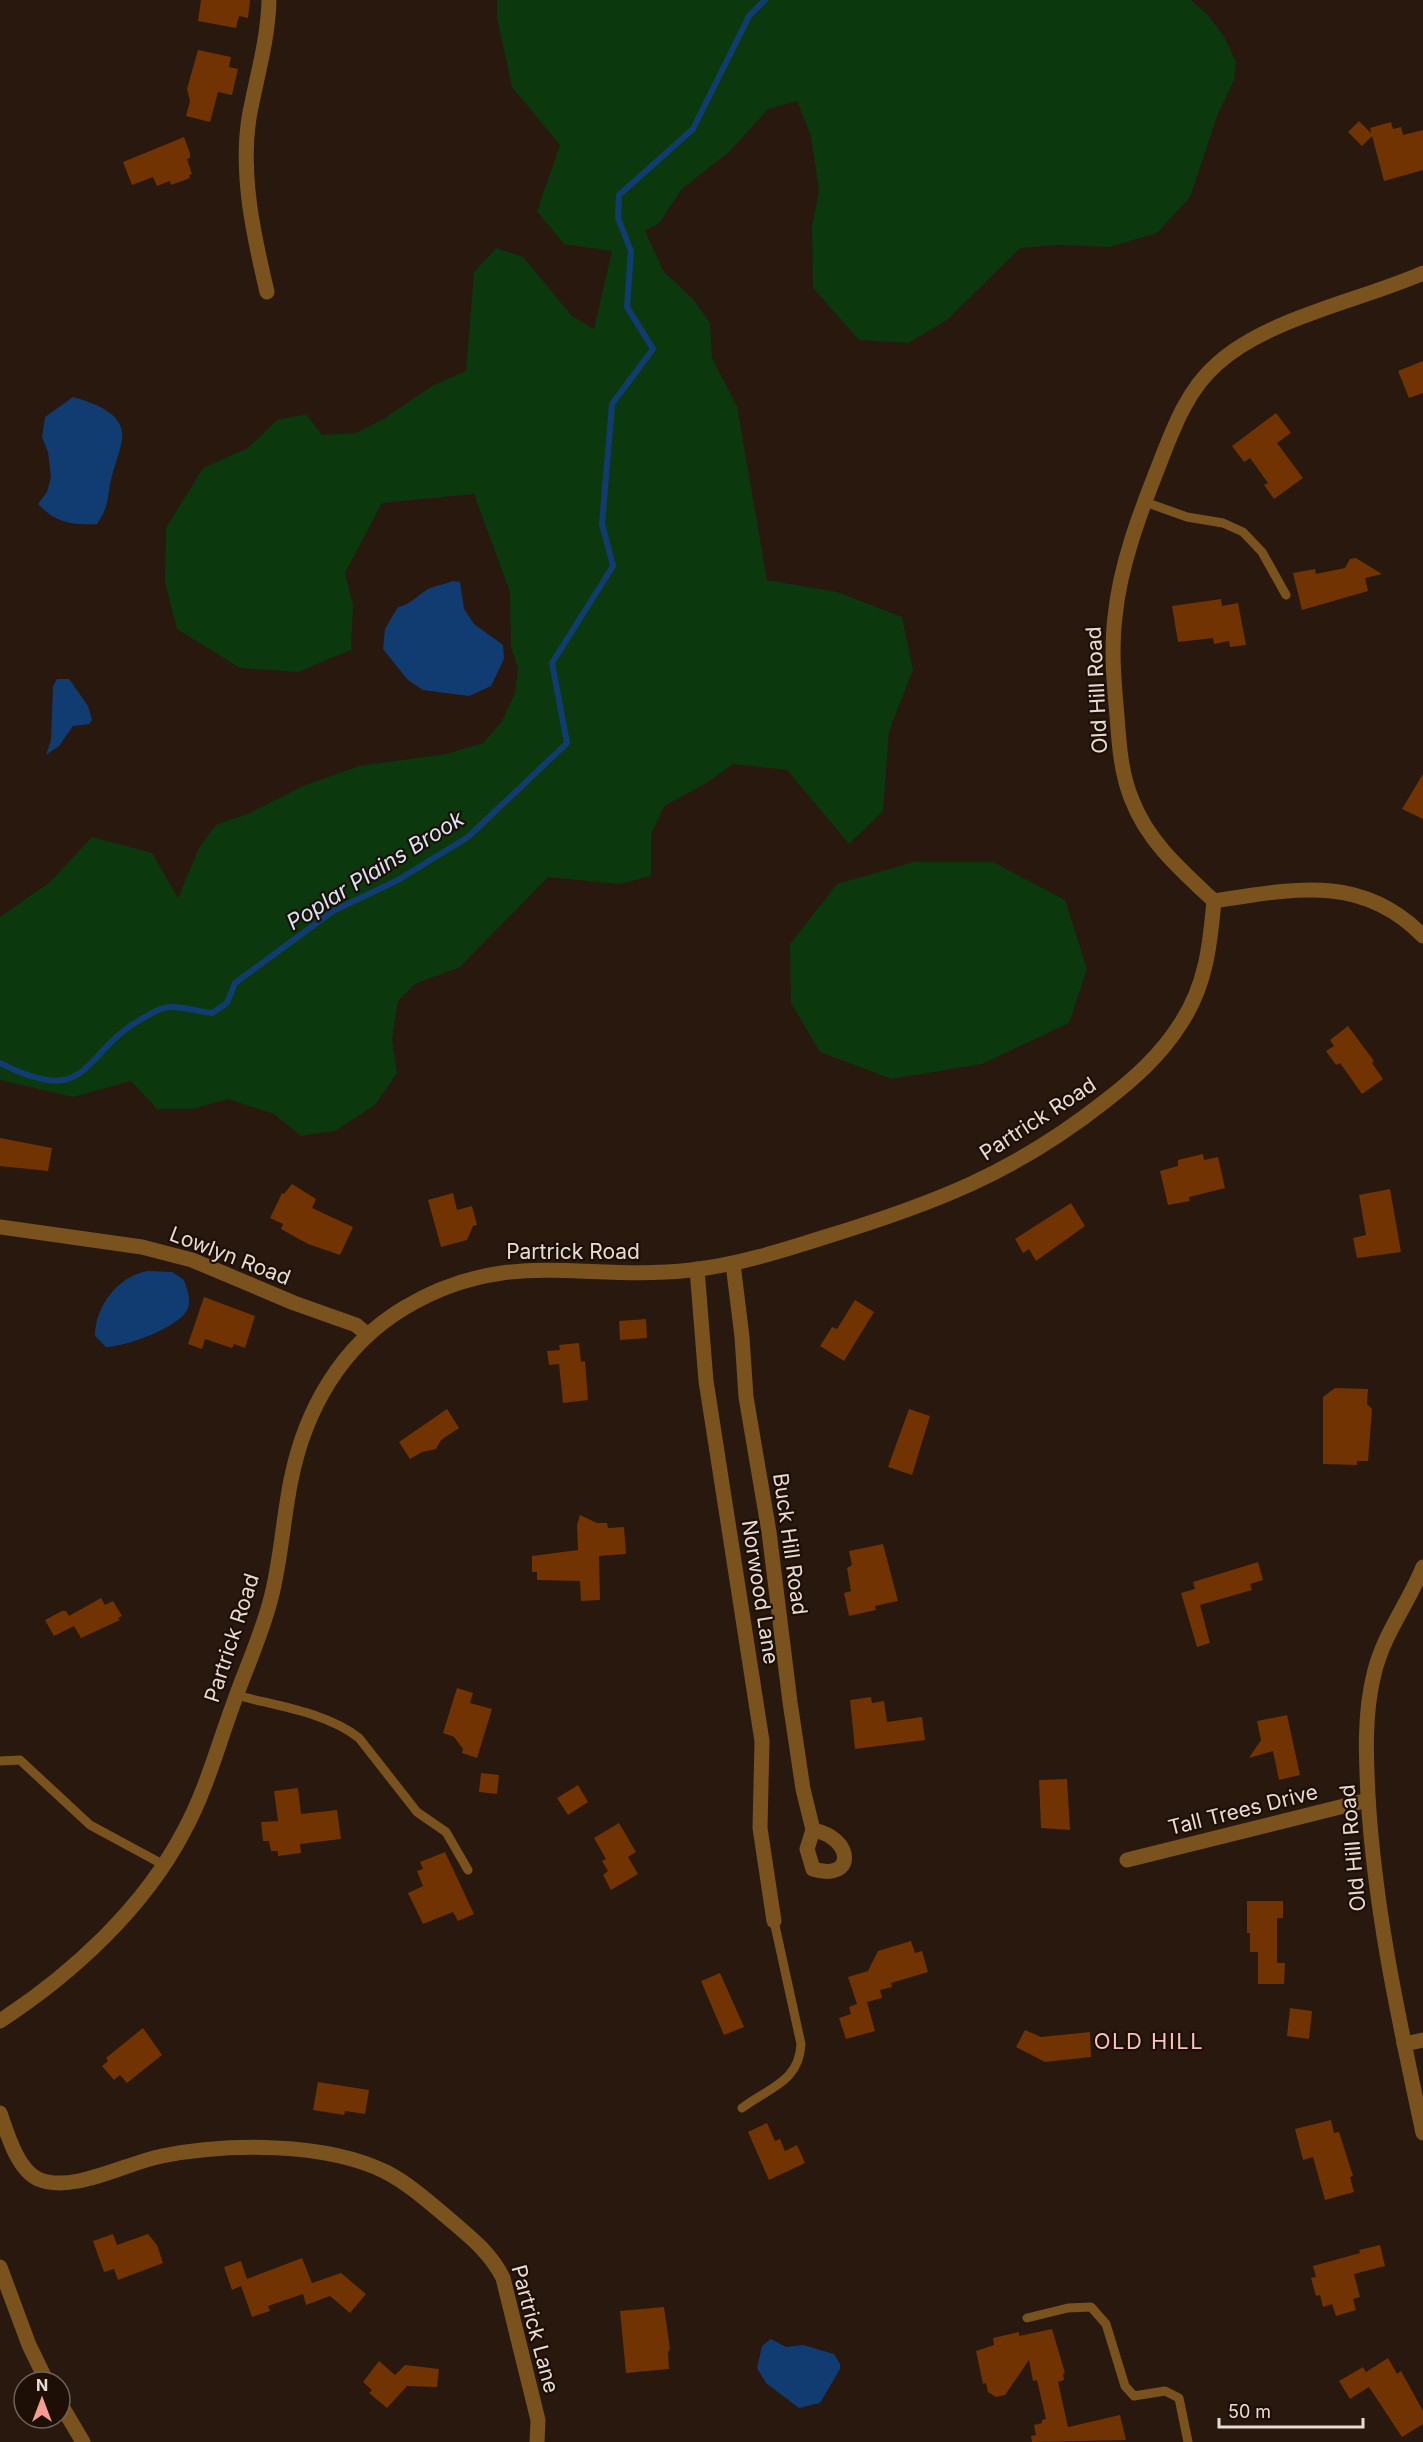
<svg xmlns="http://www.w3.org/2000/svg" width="1423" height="2442" viewBox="0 0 1423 2442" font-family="Inter,sans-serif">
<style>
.green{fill:#0b380d}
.water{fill:#113c72}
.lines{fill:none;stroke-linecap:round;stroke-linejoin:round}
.stream{stroke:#113c72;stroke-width:6}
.building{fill:#713301}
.service{stroke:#7a521e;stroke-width:9}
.minor{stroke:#7a521e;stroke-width:15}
.labels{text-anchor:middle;stroke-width:4.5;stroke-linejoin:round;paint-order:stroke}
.street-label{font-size:21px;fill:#e7dcd5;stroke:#1e0f06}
.water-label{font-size:22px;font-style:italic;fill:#d5e4f8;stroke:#1e0f06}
.neighbourhood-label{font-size:22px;letter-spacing:1.5px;fill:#f6c2bb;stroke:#1e0f06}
</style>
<rect width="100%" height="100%" fill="#28180e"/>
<g class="green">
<path d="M497,0H1191L1207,14L1225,38L1236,62L1234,80L1217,116L1190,197L1157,233L1109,247L1058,245L1020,248L947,320L908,343L859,340L813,288L812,226L819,191L811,136L797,101L768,109L729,152L682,189L659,223L645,231L664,272L693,299L710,323L712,358L737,406L767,580L837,592L902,617L913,670L889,731L883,811L849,844L787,770L733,764L705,784L664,806L651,835V876L619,884L548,877L460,967L415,984L398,1001L392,1039L397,1073L375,1105L335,1131L301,1136L274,1114L228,1099L192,1109H157L131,1081L73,1097L0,1080V917L50,882L92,837L152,853L178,898L199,848L216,825L250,813L303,786L359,766L446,754L483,743L502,721L515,693L518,668L511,648L510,592L474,494L382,503L345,573L353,605L351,650L298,672L240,668L177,629L165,583L166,528L203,468L248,448L277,420L306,414L322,435L356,433L385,418L432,386L466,371L474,272L496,248L523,257L572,316L594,329L612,251L564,244L537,211L560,145L512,87L497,18Z"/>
<path d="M914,862H993L1065,900L1087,969L1069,1023L982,1064L892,1079L820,1052L791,1003L790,944L837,884Z"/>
</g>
<g class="water">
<path d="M73,397C91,402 126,413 122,439C120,453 114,466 111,480C106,502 110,504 97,524C71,525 56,523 38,504L47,492L51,477L48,452L42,437L45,417Z"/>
<path d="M452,581L460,582L464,609L474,624L503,645L504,659L491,686L469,696L423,690L408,680L383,649L385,629L398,607C411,604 417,596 428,589C436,585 444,585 452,581Z"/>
<path d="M57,679H69L88,706L92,720L89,724L73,726L59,746L46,755L51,740L53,686Z"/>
<path d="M147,1271L172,1272L184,1280C187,1289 191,1299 188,1308C181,1327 125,1347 106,1347L95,1336C95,1307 117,1277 147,1271Z"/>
<path d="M771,2339L786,2347L803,2345L834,2354L840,2364V2369L820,2403L799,2408L766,2383L757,2368L762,2346Z"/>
</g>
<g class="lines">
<path class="stream" d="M0,1063C93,1111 81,1050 145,1017C151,1013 163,1007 170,1007C183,1006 199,1012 212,1013L227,1003L235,983L333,911L398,880L468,837L567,743L552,663L613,566L602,524L612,404L653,349L627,307L631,251L618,218L619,195L693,129L749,16L765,0"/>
</g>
<g class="building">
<path d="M201,0H250L248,18L239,16L236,28L198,21Z"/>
<path d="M198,50L231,57L229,67L238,69L232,95L218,92L210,122L186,116L190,101L187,89Z"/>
<path d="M1359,121L1371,133L1370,128L1391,122L1393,129L1401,127L1403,135L1423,130V170L1384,181L1372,136L1362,146L1348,132Z"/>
<path d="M184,137L190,153V158L187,159L192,174L189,175L190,178L171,185L170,181L157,186L153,177L132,185L123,162Z"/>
<path d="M1423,361V393L1409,398L1398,371Z"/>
<path d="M1276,413L1291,433L1277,443L1303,478L1274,499L1264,485L1268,483L1250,458L1244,462L1232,446Z"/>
<path d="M1356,558L1382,574L1365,578L1368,591L1302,610L1293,573L1315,569L1316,574L1345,568L1350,559Z"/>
<path d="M1221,599L1222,606L1238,603L1246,645L1230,647L1229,641L1214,644L1213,638L1178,642L1172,606Z"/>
<path d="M1423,774V819L1402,809Z"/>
<path d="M1348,1026L1374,1061L1372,1063L1383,1079L1362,1094L1340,1063L1336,1065L1326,1051L1334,1046L1330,1040Z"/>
<path d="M0,1138L52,1148L48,1171L0,1166Z"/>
<path d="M1203,1154L1204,1160L1218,1157L1225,1188L1189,1197L1190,1201L1168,1205L1160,1171L1178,1166V1160Z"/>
<path d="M292,1184L316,1199L312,1208L353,1227L340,1255L308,1244L281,1229L283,1224L270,1218L282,1193L284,1194Z"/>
<path d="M1390,1189L1401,1252L1357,1258L1353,1238L1366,1235L1359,1195Z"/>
<path d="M453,1193L457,1210L472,1206L477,1225L473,1226L467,1240L441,1247L428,1200Z"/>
<path d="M1071,1203L1085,1226L1036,1261L1029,1249L1023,1253L1015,1239Z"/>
<path d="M204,1297L255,1316L245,1348L234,1344L232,1348L205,1339L202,1349L188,1344Z"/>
<path d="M855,1300L874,1312L844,1361L820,1346L832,1327L837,1329Z"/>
<path d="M646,1319L647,1338L620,1340L619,1321Z"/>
<path d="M579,1343L581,1362L585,1361L588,1400L563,1403L559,1364L549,1365L547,1351L560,1350L559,1345Z"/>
<path d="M1335,1388L1368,1389L1367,1404L1372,1409L1368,1461H1357V1465L1323,1464V1397Z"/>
<path d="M447,1409L459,1428L441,1440L436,1449L422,1452L410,1459L399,1442Z"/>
<path d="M909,1409L930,1416L912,1475L888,1467Z"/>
<path d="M580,1515L597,1523H607L608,1528L624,1527L626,1554L599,1556L600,1600L581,1601L580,1581L537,1580V1572H532V1556L578,1550L577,1525Z"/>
<path d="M883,1544L898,1601L875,1606L876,1610L849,1616L844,1593L851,1591L847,1568L852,1565L849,1551Z"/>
<path d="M1258,1562L1263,1580L1250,1584L1252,1590L1200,1605L1210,1643L1197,1647L1181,1593L1195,1589L1193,1582Z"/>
<path d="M101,1598L105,1605L113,1601L122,1616L118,1618L120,1620L81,1638L74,1626L54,1636L45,1620L62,1611H66L69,1616Z"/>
<path d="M457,1688L473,1693L470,1703L492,1709L477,1758L462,1753L463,1749L454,1737L443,1733Z"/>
<path d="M871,1697L872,1703L884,1701L887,1722L922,1717L925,1740L855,1749L850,1700Z"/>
<path d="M1287,1715L1300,1775L1279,1780L1273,1751L1249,1758L1261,1740L1257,1721Z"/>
<path d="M481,1773L499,1775L497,1794L479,1792Z"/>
<path d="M1067,1779L1070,1830L1041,1828L1039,1780Z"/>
<path d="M578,1785L588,1802L568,1815L557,1798Z"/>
<path d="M298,1788L301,1814L337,1810L341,1839L300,1844L301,1853L278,1856V1851H271L269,1841H263L261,1822L278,1821L274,1791Z"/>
<path d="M619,1823L636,1852L628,1857L638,1874L611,1890L603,1875L608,1871L602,1861L606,1859L594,1838Z"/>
<path d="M445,1852L474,1914L458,1921L453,1912L423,1924L408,1893L423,1886L417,1871L423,1869L420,1862Z"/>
<path d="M1247,1901H1283V1918H1277V1963H1285L1284,1984H1258V1952H1250V1933H1247Z"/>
<path d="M911,1941L915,1953L922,1951L928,1972L891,1983L892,1987L880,1990L882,1998L867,2002L875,2031L846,2039L839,2018L851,2014L849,2007L857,2004L848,1977L868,1971L878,1951Z"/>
<path d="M720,1973L744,2027L724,2035L701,1981Z"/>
<path d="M1290,2008L1312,2011L1309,2039L1287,2036Z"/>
<path d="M143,2028L162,2055L127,2083L120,2075L114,2080L102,2066L108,2061L106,2058Z"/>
<path d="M1025,2030L1041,2037L1090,2032L1091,2057L1045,2062L1016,2047Z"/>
<path d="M318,2082L369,2090L365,2114L345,2111L344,2115L313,2110Z"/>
<path d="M1331,2120L1334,2133L1339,2132L1353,2176L1350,2177L1354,2192L1325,2200L1313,2157L1303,2160L1295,2129Z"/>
<path d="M767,2123L775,2141L780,2139L785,2151L797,2145L805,2163L769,2180L748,2132Z"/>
<path d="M113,2234L117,2245L148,2234L157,2245L163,2263L118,2280L114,2269L104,2272L93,2241Z"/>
<path d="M1380,2245L1385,2266L1354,2274L1360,2297L1353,2299L1356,2310L1336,2316L1332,2304L1323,2307L1320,2295L1316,2296L1311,2278L1316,2277L1313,2266L1360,2253L1359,2250Z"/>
<path d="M302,2258L312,2283L341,2273L366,2294L350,2313L330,2296L306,2305L303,2294L268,2306L270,2311L252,2317L241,2286L232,2290L224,2267L241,2261L247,2279Z"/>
<path d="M664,2307L670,2349L668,2352L669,2369L626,2373L620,2311Z"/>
<path d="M1052,2329L1065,2373L1063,2374L1064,2380L1058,2382L1068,2427L1120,2415L1126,2440L1032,2442L1031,2436L1036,2435L1034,2425L1042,2423V2420L1046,2419L1037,2380L1033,2381L1029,2360L1005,2395L996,2397L988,2392L986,2383L983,2384L976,2351L994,2345L993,2338L1019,2332V2336Z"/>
<path d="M1388,2358L1397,2374L1401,2371L1423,2411V2424L1402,2437L1369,2387L1350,2399L1339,2381L1363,2367L1366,2372Z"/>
<path d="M379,2361L395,2375L405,2365L439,2369L437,2387L407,2386L387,2408L369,2393L372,2390L363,2382Z"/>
</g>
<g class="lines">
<g class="service">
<path d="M1145,502L1187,517L1223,523L1243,532L1262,552L1286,595"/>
<path d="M236,1695C276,1706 326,1712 359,1738L417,1812L446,1832L468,1870"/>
<path d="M0,1761L20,1760L90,1825L164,1865"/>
<path d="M742,2108C770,2087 799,2082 801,2044L774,1921"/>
<path d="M1027,2318L1068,2308L1091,2307L1106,2324L1125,2386L1134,2396L1165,2391L1179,2398L1188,2442"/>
</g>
<g class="minor">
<path d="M1423,273C1359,301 1268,318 1217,364C1187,390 1173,429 1159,465C1140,513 1120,565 1115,617C1111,650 1114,683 1117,716C1119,744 1121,774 1132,800C1148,842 1182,871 1214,901C1292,889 1362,873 1423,936"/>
<path d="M267,292C254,237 240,175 249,118C256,79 268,41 269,0"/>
<path d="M0,1227L142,1247L192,1260L294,1303L356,1325L368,1335"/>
<path d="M733,1264L742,1337L746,1397L769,1532L790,1702L803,1789L813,1830L807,1849L813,1869C855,1882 855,1838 813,1830"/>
<path d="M697,1269L706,1381L762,1741L760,1828L774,1921"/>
<path d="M1423,1567C1408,1604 1383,1635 1374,1674C1364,1714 1366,1756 1368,1796C1375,1913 1399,2020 1423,2133"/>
<path d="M1127,1860L1368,1800"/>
<path d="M0,2021C72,1974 144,1908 184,1831C206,1791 218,1745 234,1702C246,1668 262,1634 271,1598C281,1560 283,1519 291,1480C305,1410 341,1346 404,1308C507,1246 583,1282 691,1270C737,1265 781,1251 825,1237C933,1204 1014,1173 1104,1102C1134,1079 1161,1055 1181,1023C1206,985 1210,945 1214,901"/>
<path d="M1404,2044L1423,2040"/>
<path d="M0,2113C7,2133 17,2169 38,2179C72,2194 126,2163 162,2156C228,2143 325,2142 386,2172C409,2184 429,2202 448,2218C470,2237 490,2252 503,2278L538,2420L537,2442"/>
<path d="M0,2267L29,2345L47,2382"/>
<path d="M60,2403L83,2442"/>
</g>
</g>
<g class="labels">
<g class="street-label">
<text transform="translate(1097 690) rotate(-93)" y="7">Old Hill Road</text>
<text transform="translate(1038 1119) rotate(-33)" y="7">Partrick Road</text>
<text x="573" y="1259">Partrick Road</text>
<text transform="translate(230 1256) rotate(21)" y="7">Lowlyn Road</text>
<text transform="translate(790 1544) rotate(82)" y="7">Buck Hill Road</text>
<text transform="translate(760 1592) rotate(81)" y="7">Norwood Lane</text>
<text transform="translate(232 1638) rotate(-72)" y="7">Partrick Road</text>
<text transform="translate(1243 1810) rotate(-14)" y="7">Tall Trees Drive</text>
<text transform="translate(1353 1848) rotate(-95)" y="7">Old Hill Road</text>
<text transform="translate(535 2329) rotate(75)" y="7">Partrick Lane</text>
</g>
<g class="water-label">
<text transform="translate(375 870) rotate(-32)" y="8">Poplar Plains Brook</text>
</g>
<g class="neighbourhood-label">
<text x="1149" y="2049">OLD HILL</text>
</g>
</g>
<g transform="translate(42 2400)"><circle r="28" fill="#1e0f06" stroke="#6e6159" stroke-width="1.5"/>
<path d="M0-4.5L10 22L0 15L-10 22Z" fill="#f59c92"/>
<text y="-9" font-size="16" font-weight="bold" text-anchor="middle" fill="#e7dcd5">N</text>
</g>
<path d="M1219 2418v9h144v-9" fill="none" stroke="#e7dcd5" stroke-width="3"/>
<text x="1228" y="2418" font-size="18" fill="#e7dcd5" stroke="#1e0f06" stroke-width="4.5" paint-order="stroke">50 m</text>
</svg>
